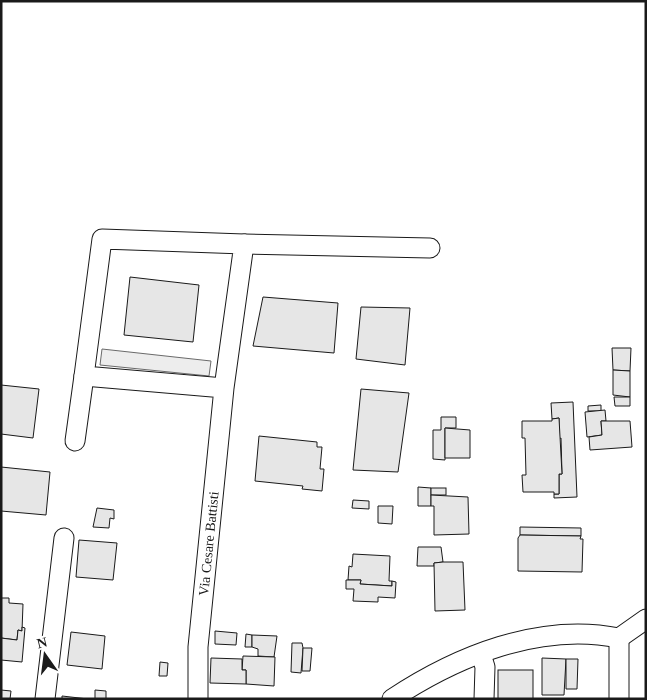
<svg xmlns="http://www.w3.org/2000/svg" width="647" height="700" viewBox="0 0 647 700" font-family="Georgia,serif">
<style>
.built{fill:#ededed;stroke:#6a6a6a}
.building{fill:#e6e6e6;stroke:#1a1a1a}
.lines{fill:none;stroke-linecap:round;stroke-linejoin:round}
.minor-casing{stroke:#1a1a1a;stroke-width:21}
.minor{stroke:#fff;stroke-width:19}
.labels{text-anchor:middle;stroke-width:4;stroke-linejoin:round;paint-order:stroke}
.street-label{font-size:14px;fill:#1a1a1a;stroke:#fff}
</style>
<rect width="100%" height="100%" fill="#fff"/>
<path class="built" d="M102,349L211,361L209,376L100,365Z"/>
<g class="building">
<path d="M130,277L199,285L193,342L124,335Z"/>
<path d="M263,297L338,303L334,353L253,346Z"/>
<path d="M361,307L410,308L405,365L356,359Z"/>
<path d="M612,348H631L630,371L613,370Z"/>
<path d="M613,370L630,371V397L613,395Z"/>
<path d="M1,385L39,389L33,438L1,434Z"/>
<path d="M361,389L409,393L398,472L353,470Z"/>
<path d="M614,397H630V406H615Z"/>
<path d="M573,402L577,497L554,498V494H559V474H562L561,438L559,439V418L552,419L551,403Z"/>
<path d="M601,405V411H588V406Z"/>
<path d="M605,410L606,421H601L602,435L587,437L585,412Z"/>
<path d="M441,417H456V428H445V460L433,459V430H441Z"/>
<path d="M559,418L562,474H559V494H554V492H523L522,475H526L525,438H522V421H552V419Z"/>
<path d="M601,421H630L632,447L590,450L589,437L602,435Z"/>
<path d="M445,428L470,430V458H445Z"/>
<path d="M259,436L317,442V447H322L320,469H324L322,491L302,489L303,486L255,481Z"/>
<path d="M1,467L50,472L46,515L1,511Z"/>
<path d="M418,487L431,488V506H418Z"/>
<rect x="431" y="488" width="15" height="7"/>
<path d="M431,495L468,497L469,534L434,535V506H431Z"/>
<path d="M353,500L369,501V509L352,508Z"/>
<path d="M378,506H393L392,524L378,523Z"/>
<path d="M97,508L114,510V519L110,518L109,528L93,527Z"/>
<path d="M520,527L581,528V536L520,535Z"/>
<path d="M520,535L581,536L580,539H583L582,572L518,571V538Z"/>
<path d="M79,540L117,543L113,580L76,577Z"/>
<path d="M418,547H441L443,562L434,563V566H417Z"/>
<path d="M353,554L390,556L389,581H392V586L360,584L361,580H348L349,566L352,567Z"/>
<path d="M443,562H463L465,610L435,611L434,563Z"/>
<path d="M346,580H361L360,584L392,586V581L396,582L395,598L378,597V602L353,601L354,589H346Z"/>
<path d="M1,598H9V603L23,604L22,631L18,630L17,640L1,638Z"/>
<path d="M22,627L25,628L22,662L1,660V638L17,640L18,630L22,631Z"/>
<path d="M215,631L237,633L236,645L215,644Z"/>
<path d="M71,632L105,636L102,669L67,665Z"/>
<path d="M246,634L252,635V647H245Z"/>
<path d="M252,635L277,636L274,657L258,656V649L252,647Z"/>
<path d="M292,643H302L303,648L301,673L291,672Z"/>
<path d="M303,648H312L310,671H302Z"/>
<path d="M243,656L275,657L274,686L246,684V670H242Z"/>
<path d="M211,658L242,659V670H246V684L210,683Z"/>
<path d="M542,658L566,659L564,695H542Z"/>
<path d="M566,659H578L577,689H566Z"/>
<path d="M160,662L168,663L167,676H159Z"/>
<rect x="498" y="670" width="35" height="29"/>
<path d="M1,690L11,691L10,699H1Z"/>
<path d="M95,690L106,691V699H95Z"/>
<path d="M62,696L88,699H62Z"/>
</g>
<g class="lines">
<g class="minor-casing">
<g id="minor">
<path d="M244,244L430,248"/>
<path d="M75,441L84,376"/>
<path d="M619,638V699"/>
<path d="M481,654L485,667L484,699"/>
<path d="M45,699L64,538"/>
<path id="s1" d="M198,699V647L224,388L244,244L102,239L84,376L224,388"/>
<path d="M392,699C457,656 540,622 619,638L646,619"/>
</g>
</g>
<use href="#minor" class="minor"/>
</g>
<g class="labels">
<g class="street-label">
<text dy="5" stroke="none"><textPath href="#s1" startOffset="156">Via Cesare Battisti</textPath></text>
</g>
</g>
<rect width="647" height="700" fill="none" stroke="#1a1a1a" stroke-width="5"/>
<g transform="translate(45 655) rotate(346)" stroke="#ffffff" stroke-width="4" paint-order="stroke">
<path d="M0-4L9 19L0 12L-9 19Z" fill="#1a1a1a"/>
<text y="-8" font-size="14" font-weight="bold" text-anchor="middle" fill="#1a1a1a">N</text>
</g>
</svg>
